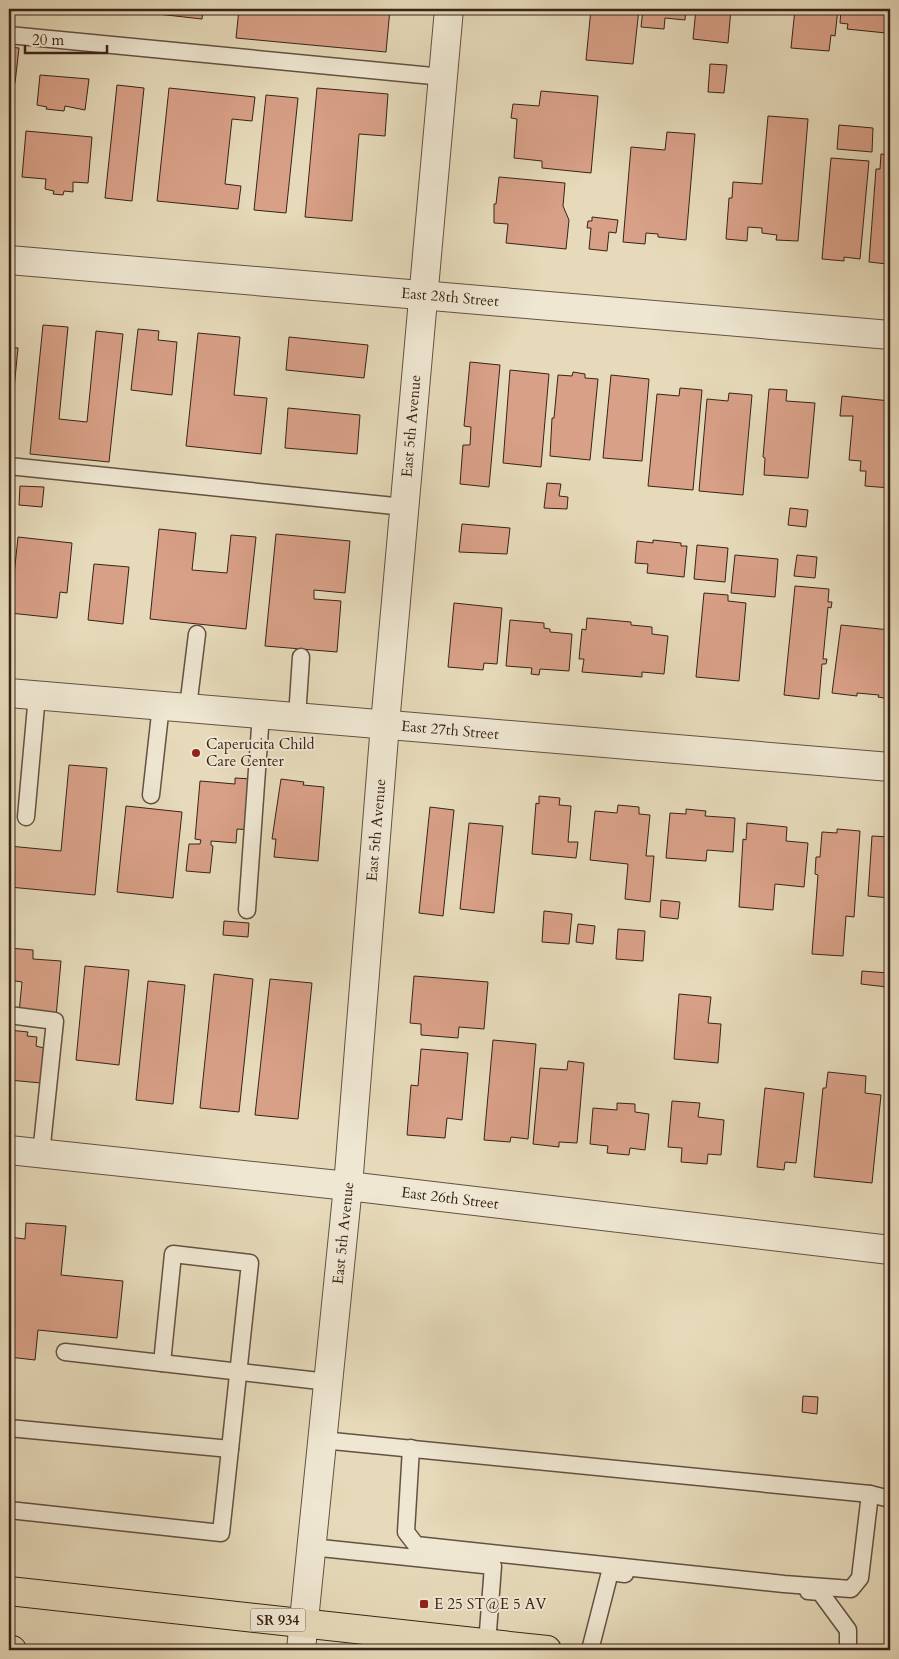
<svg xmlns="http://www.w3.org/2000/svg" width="899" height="1659" viewBox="0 0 899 1659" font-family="Cardo,serif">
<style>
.building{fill:#d8a087;stroke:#382319}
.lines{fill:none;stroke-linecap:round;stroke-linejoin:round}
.service-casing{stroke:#645141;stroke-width:19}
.minor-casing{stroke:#645141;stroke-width:30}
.primary-casing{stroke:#382319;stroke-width:30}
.service{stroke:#efe7d2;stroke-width:16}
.minor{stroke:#efe7d2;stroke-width:28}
.primary{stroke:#e6daba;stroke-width:28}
.poi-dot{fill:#8f2418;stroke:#efe7d2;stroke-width:2}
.labels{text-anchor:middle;stroke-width:4;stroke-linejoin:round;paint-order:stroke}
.shield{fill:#efe7d2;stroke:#6f5e50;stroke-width:1}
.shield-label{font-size:14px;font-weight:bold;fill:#382319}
.street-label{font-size:15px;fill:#382319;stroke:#efe7d2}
.poi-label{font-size:15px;fill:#382319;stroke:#efe7d2;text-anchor:start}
</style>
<rect width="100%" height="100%" fill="#e6daba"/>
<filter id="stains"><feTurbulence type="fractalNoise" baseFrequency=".004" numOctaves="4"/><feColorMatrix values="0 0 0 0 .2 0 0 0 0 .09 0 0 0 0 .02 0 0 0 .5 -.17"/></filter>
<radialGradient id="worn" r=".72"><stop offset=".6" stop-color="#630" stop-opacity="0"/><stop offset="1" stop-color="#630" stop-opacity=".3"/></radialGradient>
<g class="building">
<path d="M113,9H203L202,19Z"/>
<path d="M239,9H390L386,52L236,38Z"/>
<path d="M591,9H639L633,64L586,60Z"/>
<path d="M643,9H686L685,20L665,18L664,29L641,27Z"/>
<path d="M696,9H731L728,43L693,39Z"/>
<path d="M795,9H838L835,36L831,35L829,51L791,48Z"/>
<path d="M841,9H888L886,33L847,29L848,24L840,23Z"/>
<path d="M9,47L19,48L15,83H9Z"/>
<path d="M710,64L727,65L724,93L708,92Z"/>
<path d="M40,75L89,79L85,110L65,106L64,111L46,109L47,107L37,105Z"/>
<path d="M117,85L144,88L132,201L105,198Z"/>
<path d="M169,88L255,97L252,121L232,119L225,184L241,186L238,209L157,201Z"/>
<path d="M317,88L388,94L385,136L359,134L352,221L305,217Z"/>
<path d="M541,91L598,96L591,173L542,168V161L514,158L517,119L511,118L513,104L539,106Z"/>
<path d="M266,95L298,98L286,213L254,210Z"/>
<path d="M768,116L808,119L798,241L776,240L777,235L762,233V228L748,227L747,241L726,239L729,198H732L733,182L762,184Z"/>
<path d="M839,125L873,128L872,152L837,149Z"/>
<path d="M26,131L92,137L88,183L73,182V192L64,191L63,195L53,194L54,191L45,189L46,179L22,177Z"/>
<path d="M667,132L695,134L686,240L658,237V234L646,233L645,244L623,242L631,147L665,150Z"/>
<path d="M881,154L890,155V254H888L887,264L869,262L876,169H880Z"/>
<path d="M831,158L869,161L860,259L844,257V261L822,259Z"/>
<path d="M499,177L565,183L563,206L569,220L566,249L506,243L508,224L494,223V204H496Z"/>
<path d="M592,217L618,220L616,233L609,232L607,251L589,249L591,228H587L588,221H592Z"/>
<path d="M43,325L68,327L59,419L87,422L96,331L123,334L109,462L30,454Z"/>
<path d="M138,329L159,331L158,340L177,342L172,395L131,390Z"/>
<path d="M198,333L240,337L234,395L267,398L261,454L186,446Z"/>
<path d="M289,337L368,345L364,378L286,370Z"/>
<path d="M9,347L18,348L10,430H9Z"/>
<path d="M470,362L500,365L489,487L460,484L463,445H470L471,427L464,426Z"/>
<path d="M510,370L549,374L541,467L503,463Z"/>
<path d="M573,372L585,374V378L598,379L590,460L550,456L552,418H554L558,375L572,376Z"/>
<path d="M611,375L649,379L642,461L603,458Z"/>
<path d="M680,388L702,390L693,490L648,486L657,394L679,396Z"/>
<path d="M769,389L787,390L786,401L815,403L808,478L764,475L765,458L763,457Z"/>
<path d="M729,393L752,395L743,495L699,491L707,399L728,401Z"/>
<path d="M842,396L890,401V488L865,486L866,471H860L861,461L849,460L853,416H840Z"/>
<path d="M288,408L360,415L357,454L285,448Z"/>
<path d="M547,483L561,484L559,496L568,497L567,509L544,508Z"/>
<path d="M20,486L44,487L42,507L19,505Z"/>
<path d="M790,508L808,510L806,527L788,525Z"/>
<path d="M462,524L510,528L507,554L459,552Z"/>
<path d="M159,529L196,533L192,570L227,573L231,535L256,537L246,629L150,619Z"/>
<path d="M276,534L350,541L345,593L314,590V599L341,601L337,652L265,646Z"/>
<path d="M18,537L72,543L67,593L60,592L57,618L10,613Z"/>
<path d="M653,540L681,543V546H687L684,577L647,573L648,564L635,563L637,541L653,543Z"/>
<path d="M697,545L728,548L725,582L694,579Z"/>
<path d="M735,555L778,559L775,597L731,593Z"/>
<path d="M797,555L817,557L815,578L794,576Z"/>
<path d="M94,564L129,567L123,624L88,620Z"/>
<path d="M795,586L829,589L828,602H832L831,608L828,607L823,659H827L826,664H822L819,699L784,695Z"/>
<path d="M704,593L728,595V601L746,603L739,681L696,677Z"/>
<path d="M454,603L502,608L497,664L484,663L483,670L448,667Z"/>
<path d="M587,618L631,622V625L652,627V634L668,636L664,674L642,672V677L582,672L584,659H579L582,629L586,630Z"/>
<path d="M510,620L544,623V628L550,629V632L572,634L569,671L540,669L539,675L531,674L532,668L506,666Z"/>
<path d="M841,625L890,630V699L878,697L879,695L857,693V696L832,693Z"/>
<path d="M69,765L107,768L95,895L9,887V846L61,851Z"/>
<path d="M235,778L252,779V830L237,829L236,843L211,841V845L213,846L210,873L186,871L189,844H200L201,840L195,839L200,781L235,784Z"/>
<path d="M281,779L304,782L303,785L324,787L318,861L274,857L276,839H272Z"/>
<path d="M539,796L560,798L559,805L571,806L568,842H578L576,858L532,854L536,803L539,804Z"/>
<path d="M618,805L639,807V814L650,815L646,856H654L650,902L625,899L628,864L590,860L595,811L617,813Z"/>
<path d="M126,806L182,812L173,898L117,892Z"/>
<path d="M430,807L454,810L443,916L419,913Z"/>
<path d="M686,809L706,811L705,816L735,818L733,852L707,850L706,861L666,858L670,813L686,814Z"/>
<path d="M469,823L503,826L494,913L460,909Z"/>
<path d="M747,823L787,827L786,841L808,843L804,887L775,884L773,910L739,907L743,839L746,840Z"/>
<path d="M837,829L860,831L854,917L846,916L843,956L812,954L818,875L815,874L816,857H820L822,832L837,833Z"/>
<path d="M872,836L890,837V898L868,896Z"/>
<path d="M661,900L680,902L678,919L660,917Z"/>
<path d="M544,911L572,914L569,944L542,942Z"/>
<path d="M224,921L249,923L248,937L223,935Z"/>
<path d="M578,924L595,926L593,944L576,942Z"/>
<path d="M618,929L645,931L643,961L616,959Z"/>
<path d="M9,948L33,950V959L61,961L56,1017L19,1013L22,982L9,980Z"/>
<path d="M85,966L129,970L119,1065L76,1060Z"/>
<path d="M862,971L888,973L887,987L861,984Z"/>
<path d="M214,974L253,979L239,1112L200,1108Z"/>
<path d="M414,976L488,982L484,1029L459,1027L458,1038L421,1035V1024L410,1023Z"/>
<path d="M270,979L312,983L298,1119L255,1115Z"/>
<path d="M148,981L185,985L173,1104L136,1100Z"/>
<path d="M679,994L711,997L708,1023L721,1024L718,1063L674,1059Z"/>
<path d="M9,1030L28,1032L27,1036L37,1037L36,1046L44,1048L41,1083L9,1080Z"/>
<path d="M493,1040L536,1044L528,1139L511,1137L510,1142L484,1140Z"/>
<path d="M421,1049L468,1053L462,1120L447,1118L445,1138L407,1135L411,1085L418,1086Z"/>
<path d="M568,1061L584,1063L577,1143L559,1142V1147L533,1144L540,1068L567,1070Z"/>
<path d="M828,1072L866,1076L865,1093L881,1095L872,1183L814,1177L823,1088H826Z"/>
<path d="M765,1088L804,1093L796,1163L785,1162L784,1170L757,1167Z"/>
<path d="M672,1101L700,1103L698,1117L724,1120L721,1155L708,1154L707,1164L681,1162L682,1148L668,1147Z"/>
<path d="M617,1103L635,1104V1112L649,1114L645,1150L630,1148L629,1155L607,1153L608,1146L590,1144L593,1108L617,1110Z"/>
<path d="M26,1223L66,1226L61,1275L123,1281L117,1338L38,1330L35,1360L9,1357V1237L25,1239Z"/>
<path d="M803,1396L818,1397L817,1414L802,1412Z"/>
</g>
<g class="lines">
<g class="service-casing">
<g id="service">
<path d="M9,35L443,77"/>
<path d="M9,466L404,507"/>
<path d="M188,707L197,634"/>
<path d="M297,717L301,657"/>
<path d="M151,795L161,705"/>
<path d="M26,817L37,695"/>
<path d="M247,910L261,714"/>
<path d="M9,1015L55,1021L41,1154"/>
<path d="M65,1352L328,1382"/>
<path d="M9,1428L230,1449"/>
<path d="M322,1440L870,1494L890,1499"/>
<path d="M411,1448L406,1532L416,1545L784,1584L851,1589L860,1578L870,1494"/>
<path d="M9,1510L221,1533L250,1263L173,1254L162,1363"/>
<path d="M311,1547L493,1566L487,1644"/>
<path d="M808,1591L820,1592L848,1630V1650"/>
<path d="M590,1650L610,1572L625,1574"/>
</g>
</g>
<g class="minor-casing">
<g id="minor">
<path d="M9,260L890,335"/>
<path d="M9,693L890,767"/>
<path d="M9,1150L348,1186L890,1250"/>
<path d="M301,1650L348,1186L385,724L449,9"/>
</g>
</g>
<g class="primary-casing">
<g id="primary">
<path d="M9,1591L547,1650"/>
<path d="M9,1650H12"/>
</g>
</g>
<use href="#service" class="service"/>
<use href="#minor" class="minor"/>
<use href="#primary" class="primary"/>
</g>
<g class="poi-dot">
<circle cx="196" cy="753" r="5"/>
<rect x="419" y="1599" width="10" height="10" rx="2.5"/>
</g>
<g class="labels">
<rect class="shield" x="250.5" y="1608.5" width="55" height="23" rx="4"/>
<g class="shield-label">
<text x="278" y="1625">SR 934</text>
</g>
<g class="street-label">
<text transform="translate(450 297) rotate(5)" y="5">East 28th Street</text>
<text transform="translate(411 426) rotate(-85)" y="5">East 5th Avenue</text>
<text transform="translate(450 730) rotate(5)" y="5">East 27th Street</text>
<text transform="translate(376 830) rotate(-85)" y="5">East 5th Avenue</text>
<text transform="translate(450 1198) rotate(7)" y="5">East 26th Street</text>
<text transform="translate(343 1233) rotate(-84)" y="5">East 5th Avenue</text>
</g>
<g class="poi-label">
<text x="206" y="749">Caperucita Child<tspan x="206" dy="17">Care Center</tspan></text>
<text x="434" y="1609">E 25 ST@E 5 AV</text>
</g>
</g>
<rect width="899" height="1659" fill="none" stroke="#e6daba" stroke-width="30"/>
<rect x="10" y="10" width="879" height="1639" fill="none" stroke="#382319" stroke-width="2.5"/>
<rect x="15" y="15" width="869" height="1629" fill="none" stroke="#382319"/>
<path d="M25 45v8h82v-8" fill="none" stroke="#382319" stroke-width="2.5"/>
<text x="32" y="45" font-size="15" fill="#382319" stroke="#efe7d2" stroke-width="4" paint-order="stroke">20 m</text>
<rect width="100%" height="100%" filter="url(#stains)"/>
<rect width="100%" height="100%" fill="url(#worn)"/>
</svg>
